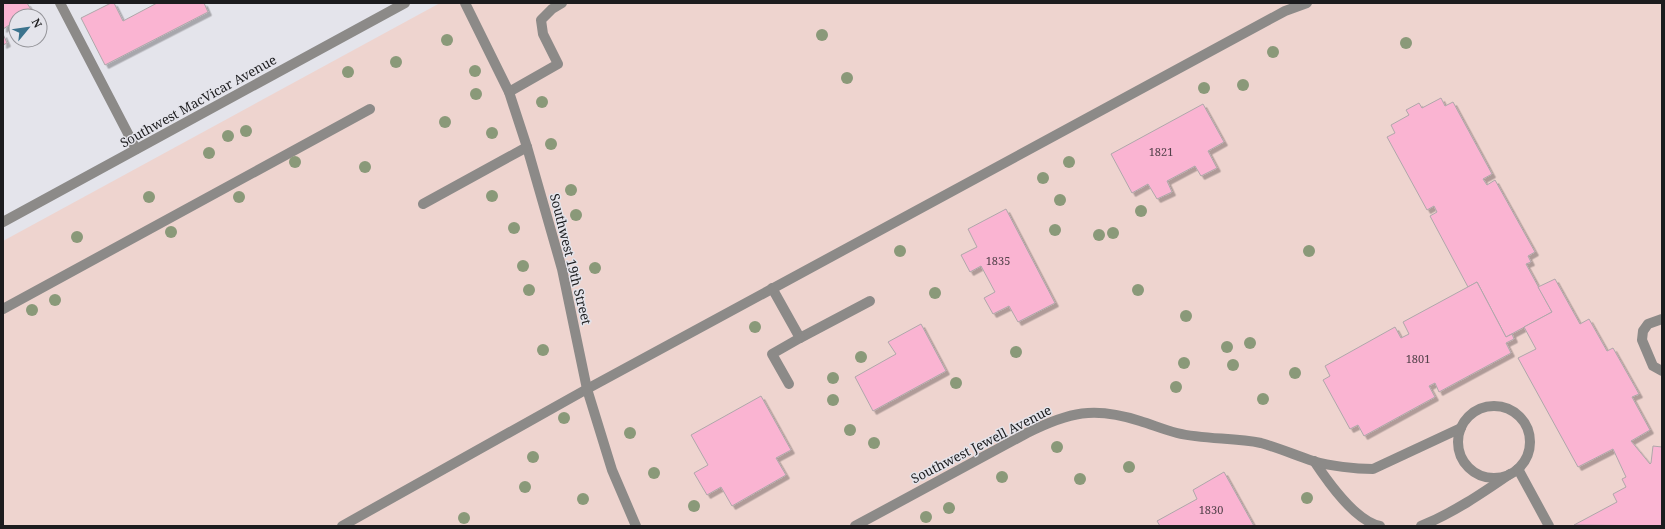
<svg xmlns="http://www.w3.org/2000/svg" width="1665" height="529" viewBox="0 0 1665 529" font-family="'Noto Serif',serif">
<style>
.education{fill:#eed4cf}
.building{fill:#fab4d2;stroke:#afa7aa;filter:url(#shadow)}
.lines{fill:none;stroke-linecap:round;stroke-linejoin:round}
.service{stroke:#8c8a88;stroke-width:10}
.minor{stroke:#8c8a88;stroke-width:10}
.tertiary{stroke:#8c8a88;stroke-width:10}
.tree{fill:#8a9979}
.labels{text-anchor:middle;stroke-width:3;stroke-linejoin:round;paint-order:stroke}
.number-label{font-size:11px;fill:#54424b}
.street-label{font-size:13px;fill:#1c1c1e;stroke:#e4e4eb}
</style>
<defs>
<filter id="shadow"><feDropShadow dx="3.5" dy="3.5" stdDeviation="0" flood-color="#0004"/></filter>
</defs>
<rect width="100%" height="100%" fill="#e4e4eb"/>
<path class="education" d="M440,3H1662V526H3V241Z"/>
<g class="building">
<path d="M3,3H27L35,16H16V28L12,30L11,24L3,29Z"/>
<path d="M111,3H114L123,21L157,3H204L208,12L105,65L81,18Z"/>
<path d="M3,34L7,43L3,45Z"/>
<path d="M1441,98L1445,106L1453,102L1492,174L1483,179L1487,185L1495,180L1535,252L1528,256L1531,262L1526,264L1552,312L1506,337L1477,282L1468,287L1430,216L1437,212L1434,206L1427,210L1387,137L1395,133L1391,125L1409,115L1406,110L1419,103L1422,108Z"/>
<path d="M1203,104L1224,142L1208,151L1217,168L1201,176L1195,166L1167,181L1172,192L1157,199L1148,184L1132,193L1111,154Z"/>
<path d="M1006,209L1055,303L1018,322L1009,306L993,314L984,298L995,292L981,266L970,272L961,255L977,247L968,229Z"/>
<path d="M1555,279L1580,324L1589,319L1607,351L1613,348L1639,394L1632,397L1650,430L1631,441L1650,464L1651,463L1653,446L1662,447V526L1574,525L1617,502L1613,494L1626,487L1622,479L1626,477L1613,449L1578,467L1518,358L1536,349L1524,327L1552,312L1538,287Z"/>
<path d="M1477,282L1506,337L1512,334L1514,339L1506,343L1511,353L1439,392L1435,383L1429,386L1435,397L1364,436L1358,425L1350,429L1323,380L1330,376L1325,366L1395,327L1401,338L1409,334L1403,322Z"/>
<path d="M921,324L946,371L873,411L855,377L896,354L888,342Z"/>
<path d="M761,396L791,450L776,458L786,475L732,506L721,487L707,495L694,473L708,465L691,435Z"/>
<path d="M1224,472L1254,526H1160L1157,521L1197,499L1193,490Z"/>
</g>
<g class="lines">
<g class="service">
<path d="M60,3L136,149"/>
<path d="M509,92L558,64L543,34L541,20L552,9L562,3"/>
<path d="M423,204L527,147"/>
<path d="M772,288L800,338L870,301"/>
<path d="M3,309L370,109"/>
<path d="M789,384L772,354L800,338"/>
<circle cx="1494" cy="442" r="36"/>
<path d="M1518,469L1549,526"/>
<path d="M342,526L587,389L1285,11L1307,3"/>
</g>
<g class="minor">
<path d="M465,3L509,92L527,147L562,269L587,389L612,470L636,526"/>
<path d="M1662,319L1648,324L1643,331L1642,340L1653,366L1662,371"/>
<path d="M1314,461C1328,482 1355,521 1380,526"/>
<path d="M855,526L1027,433C1069,412 1094,406 1140,421C1153,425 1165,430 1177,433C1205,440 1234,437 1261,443C1279,448 1295,455 1313,461C1330,466 1355,469 1373,469L1461,428"/>
<path d="M1421,526C1453,513 1481,494 1510,474"/>
</g>
<path class="tertiary" d="M3,222L405,3"/>
</g>
<g class="tree">
<circle cx="822" cy="35" r="6"/>
<circle cx="447" cy="40" r="6"/>
<circle cx="1406" cy="43" r="6"/>
<circle cx="1273" cy="52" r="6"/>
<circle cx="396" cy="62" r="6"/>
<circle cx="475" cy="71" r="6"/>
<circle cx="348" cy="72" r="6"/>
<circle cx="847" cy="78" r="6"/>
<circle cx="1243" cy="85" r="6"/>
<circle cx="1204" cy="88" r="6"/>
<circle cx="476" cy="94" r="6"/>
<circle cx="542" cy="102" r="6"/>
<circle cx="445" cy="122" r="6"/>
<circle cx="246" cy="131" r="6"/>
<circle cx="492" cy="133" r="6"/>
<circle cx="228" cy="136" r="6"/>
<circle cx="551" cy="144" r="6"/>
<circle cx="209" cy="153" r="6"/>
<circle cx="295" cy="162" r="6"/>
<circle cx="1069" cy="162" r="6"/>
<circle cx="365" cy="167" r="6"/>
<circle cx="1043" cy="178" r="6"/>
<circle cx="571" cy="190" r="6"/>
<circle cx="492" cy="196" r="6"/>
<circle cx="149" cy="197" r="6"/>
<circle cx="239" cy="197" r="6"/>
<circle cx="1060" cy="200" r="6"/>
<circle cx="1141" cy="211" r="6"/>
<circle cx="576" cy="215" r="6"/>
<circle cx="514" cy="228" r="6"/>
<circle cx="1055" cy="230" r="6"/>
<circle cx="171" cy="232" r="6"/>
<circle cx="1113" cy="233" r="6"/>
<circle cx="1099" cy="235" r="6"/>
<circle cx="77" cy="237" r="6"/>
<circle cx="900" cy="251" r="6"/>
<circle cx="1309" cy="251" r="6"/>
<circle cx="523" cy="266" r="6"/>
<circle cx="595" cy="268" r="6"/>
<circle cx="529" cy="290" r="6"/>
<circle cx="1138" cy="290" r="6"/>
<circle cx="935" cy="293" r="6"/>
<circle cx="55" cy="300" r="6"/>
<circle cx="32" cy="310" r="6"/>
<circle cx="1186" cy="316" r="6"/>
<circle cx="755" cy="327" r="6"/>
<circle cx="1250" cy="343" r="6"/>
<circle cx="1227" cy="347" r="6"/>
<circle cx="543" cy="350" r="6"/>
<circle cx="1016" cy="352" r="6"/>
<circle cx="861" cy="357" r="6"/>
<circle cx="1184" cy="363" r="6"/>
<circle cx="1233" cy="365" r="6"/>
<circle cx="1295" cy="373" r="6"/>
<circle cx="833" cy="378" r="6"/>
<circle cx="956" cy="383" r="6"/>
<circle cx="1176" cy="387" r="6"/>
<circle cx="1263" cy="399" r="6"/>
<circle cx="833" cy="400" r="6"/>
<circle cx="564" cy="418" r="6"/>
<circle cx="850" cy="430" r="6"/>
<circle cx="630" cy="433" r="6"/>
<circle cx="874" cy="443" r="6"/>
<circle cx="1057" cy="447" r="6"/>
<circle cx="533" cy="457" r="6"/>
<circle cx="1129" cy="467" r="6"/>
<circle cx="654" cy="473" r="6"/>
<circle cx="1002" cy="477" r="6"/>
<circle cx="1080" cy="479" r="6"/>
<circle cx="525" cy="487" r="6"/>
<circle cx="1307" cy="498" r="6"/>
<circle cx="583" cy="499" r="6"/>
<circle cx="694" cy="506" r="6"/>
<circle cx="949" cy="508" r="6"/>
<circle cx="926" cy="517" r="6"/>
<circle cx="464" cy="518" r="6"/>
</g>
<g class="labels">
<g class="number-label">
<text x="1161" y="156">1821</text>
<text x="998" y="265">1835</text>
<text x="1418" y="363">1801</text>
<text x="1211" y="514">1830</text>
</g>
<g class="street-label">
<text transform="translate(198 101) rotate(-29)" y="5">Southwest MacVicar Avenue</text>
<text transform="translate(571 259) rotate(76)" y="5">Southwest 19th Street</text>
<text transform="translate(981 444) rotate(-27)" y="5">Southwest Jewell Avenue</text>
</g>
</g>
<rect width="1665" height="529" fill="none" stroke="#1c1c1e" stroke-width="8"/>
<g transform="translate(28 28) rotate(61)"><circle r="19" fill="#e4e4eb" stroke="#949499"/>
<path d="M0-3L7 15L0 10L-7 15Z" fill="#3b738d"/>
<text y="-6" font-size="11" font-weight="bold" text-anchor="middle" fill="#1c1c1e">N</text>
</g>
</svg>
